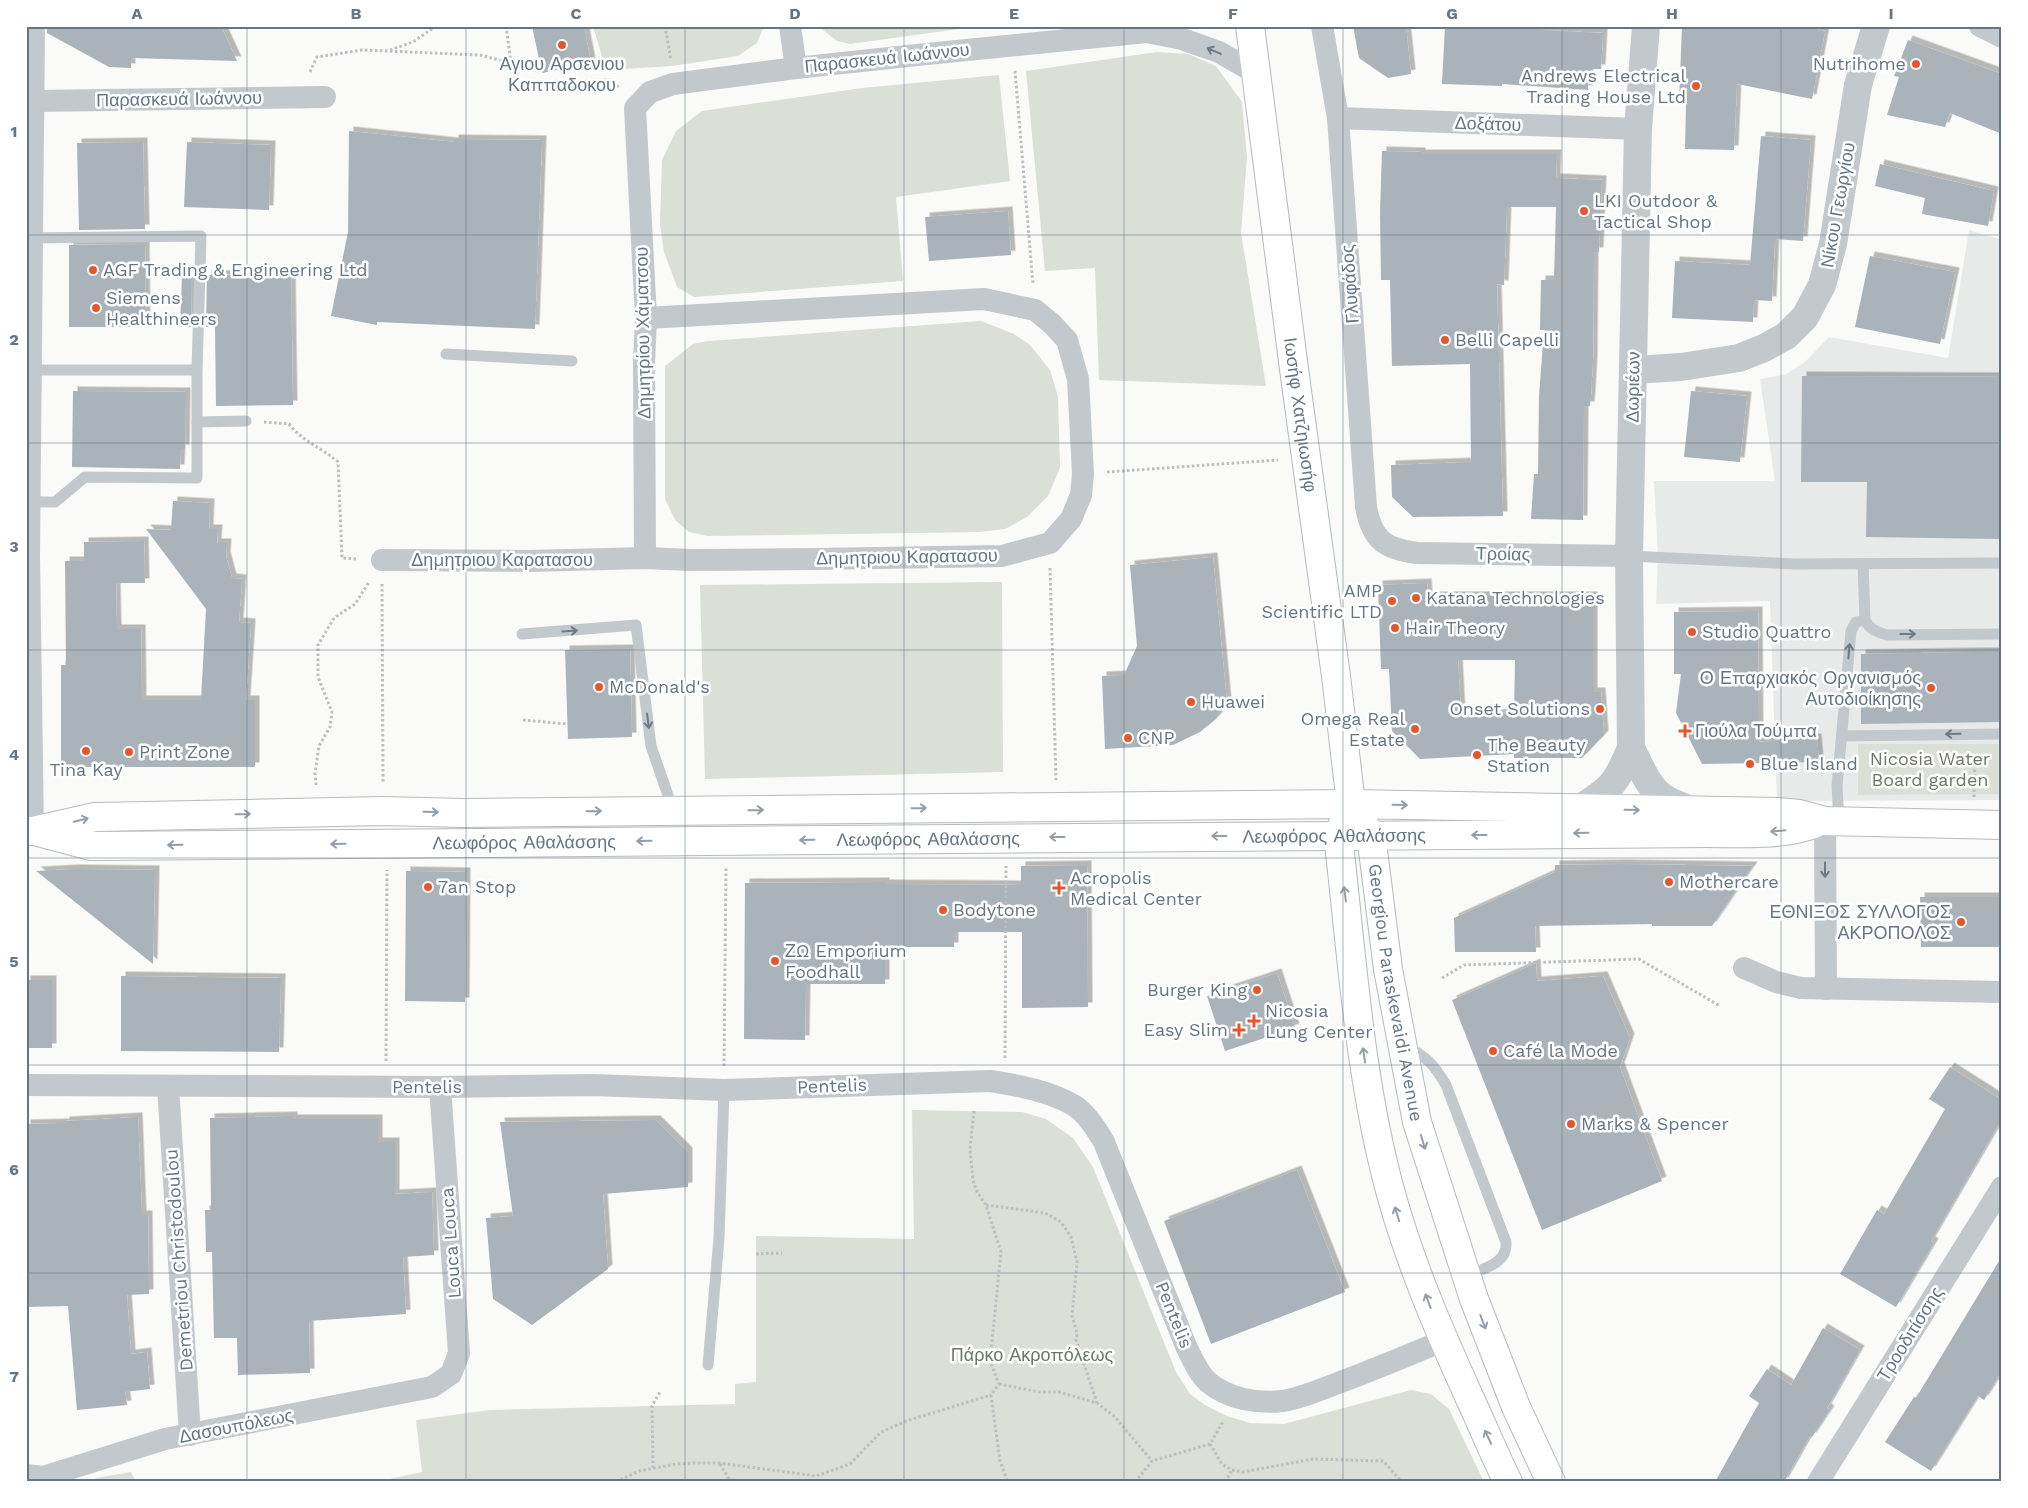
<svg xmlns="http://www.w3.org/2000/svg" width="2028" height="1508" viewBox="0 0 2028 1508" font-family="'Work Sans',sans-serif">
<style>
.built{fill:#e8e9e9}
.green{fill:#dadfd7}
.building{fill:#aab3b9;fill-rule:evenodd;filter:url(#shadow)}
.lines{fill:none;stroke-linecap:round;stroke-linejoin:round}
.secondary-casing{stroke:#b3babf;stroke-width:30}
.primary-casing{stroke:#b5babe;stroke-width:30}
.path{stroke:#bbbfc2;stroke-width:3;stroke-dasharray:2.5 2.5;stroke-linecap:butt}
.service{stroke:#c3c8cc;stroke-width:11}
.minor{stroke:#c3c8cc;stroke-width:22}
.tertiary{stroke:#c3c8cc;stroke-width:28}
.secondary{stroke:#fff;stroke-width:28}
.primary{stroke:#fff;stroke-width:28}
.oneway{stroke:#6a7a87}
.oneway2{stroke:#939fa8}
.grid{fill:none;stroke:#657683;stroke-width:1;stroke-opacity:0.55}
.poi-dot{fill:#e4572e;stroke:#fff;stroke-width:2}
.labels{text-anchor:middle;stroke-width:5;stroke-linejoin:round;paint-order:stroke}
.street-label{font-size:18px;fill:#657683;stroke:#fff}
.poi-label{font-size:18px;fill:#657683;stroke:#fff;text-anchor:start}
.park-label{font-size:18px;fill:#687a64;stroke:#fff}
.neatline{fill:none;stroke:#657683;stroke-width:2}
.grid-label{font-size:16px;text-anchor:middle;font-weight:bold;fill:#657683}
</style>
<defs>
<filter id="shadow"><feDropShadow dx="4.5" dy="-4.5" stdDeviation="0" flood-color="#0004"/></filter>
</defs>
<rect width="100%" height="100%" fill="#fafaf8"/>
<path class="built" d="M1969,230L2002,240V800L1777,801L1770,601L1656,604L1658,557L1654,481H1775L1760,379L1786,374L1805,362L1829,337L1948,358Z"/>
<g class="green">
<path d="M593,26H764L757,43L738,56L672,66L606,70Z"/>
<path d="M818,26H980L850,44L837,41Z"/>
<path d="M1157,52L1188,54L1216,66L1242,102L1247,157L1241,233L1266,386L1099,380L1095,268L1045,271L1026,71Z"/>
<path d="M999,75L1010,181L896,197L903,281L694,297L677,287L664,252L660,224L662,160L676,131L702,111L862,88Z"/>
<path d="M981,321L1014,334L1030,345L1050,370L1058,397L1060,468L1048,496L1027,517L1005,529L979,532L708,536L689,532L675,520L665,499V366L693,344L708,341Z"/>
<path d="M1002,582L1003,772L705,779L700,585Z"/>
<path d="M1858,744H2002V794L1858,795Z"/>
<path d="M912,1110L1022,1112L1046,1119L1073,1138L1093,1167L1176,1372L1190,1394L1205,1405L1227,1416L1250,1423L1284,1424L1411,1390L1431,1394L1449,1409L1484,1482H376L422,1472L416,1420L490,1410L735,1404V1384L756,1382V1236L914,1239Z"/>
<path d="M131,1472L136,1482H90L96,1478Z"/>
</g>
<g class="building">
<path d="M47,26H221L237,61L131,58V68L109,67L47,33Z"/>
<path d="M532,26H584L591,63L542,73Z"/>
<path d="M1353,26H1406L1411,74L1388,78L1359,58Z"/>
<path d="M1445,26H1541V30L1603,33L1601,69H1589L1588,90L1502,84V86L1442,84Z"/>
<path d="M1682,26H1803L1825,31L1812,99L1737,84L1734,150L1685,149L1686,104L1679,103Z"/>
<path d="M1908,40L2002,74V134L1950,113L1945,127L1887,115L1899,77L1894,76Z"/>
<path d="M349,131L454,142V139L542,140L535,329L377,322V325L331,316L348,232Z"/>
<path d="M1761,136L1811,140L1803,241L1775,239L1772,301L1754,300L1753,322L1672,318L1675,261L1750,265Z"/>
<path d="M143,142L145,229L79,230L77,143Z"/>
<path d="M187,142L271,145L269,210L184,207Z"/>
<path d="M1382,151L1421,152V154H1557L1556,178L1602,180L1599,252H1594L1593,360L1591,395L1590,406H1584L1583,520L1531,519L1534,474H1538L1539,396L1544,330H1540L1541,280H1554L1556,207H1507L1504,285L1497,284L1503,516L1413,517L1392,497L1391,465L1471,462L1470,364L1392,366L1390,280H1381L1380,212Z"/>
<path d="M1880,164L1994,191L1988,226L1922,214L1925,198L1875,186Z"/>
<path d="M1008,211L1011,255L929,261L925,217Z"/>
<path d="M145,244L146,327H69V245Z"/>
<path d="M1870,256L1955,272L1940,344L1855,327Z"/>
<path d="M291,274L293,405L216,406L215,327H206L207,275Z"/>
<path d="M192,275L191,327H180L182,276Z"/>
<path d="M1802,376L2002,377V539L1866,537L1867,482H1801Z"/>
<path d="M73,391L186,392L185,449H181L180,469L72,467Z"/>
<path d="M1691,391L1747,396L1740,462L1684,457Z"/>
<path d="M173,501L210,503L209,529H218L217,543H227L226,556L232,578L242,579L239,622L251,623L246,700H255V767H61V665H66L65,561H84V542L144,541L145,583H116L117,629H141L142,700H201L206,609L146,529L171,530Z"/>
<path d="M1213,557L1227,703L1216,719L1200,732L1173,745L1105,749L1102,676L1124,675L1137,646L1130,565Z"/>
<path d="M1427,583L1428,596H1593V692H1601L1604,735L1582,758H1514V754L1420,759L1392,731L1389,669H1381L1378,585ZM1458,660H1515L1514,713L1461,715Z"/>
<path d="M1758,611L1759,742L1817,738L1819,762L1702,764L1676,713L1681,674H1674V612Z"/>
<path d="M630,649L632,737L568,739L565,650Z"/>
<path d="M1980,652H2002V722L1861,724V654Z"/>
<path d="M1622,864L1753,866L1712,926H1652V924L1535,926L1536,952H1455L1454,918L1555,872V865Z"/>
<path d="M1087,865L1088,1007L1022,1008V932H954V947H885V984H806L805,1040L744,1039L745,883L885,882V884L1021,885V866Z"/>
<path d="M75,869L155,870L153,964L36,871Z"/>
<path d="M406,871L466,872L465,1002L405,1001Z"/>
<path d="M1920,897H2002V947H1921Z"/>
<path d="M1536,963L1537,981L1603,976L1630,1038L1620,1067L1662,1181L1542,1230L1452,1000Z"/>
<path d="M1277,973L1295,1028L1225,1051L1207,996Z"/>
<path d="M121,976L281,978L279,1052L121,1051Z"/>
<rect x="26" y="980" width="26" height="68"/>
<path d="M1950,1067L2002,1100V1119L1931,1241L1934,1243L1896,1307L1840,1274L1877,1210L1884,1214L1945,1109L1929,1099Z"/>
<path d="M293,1116V1119H378V1142H395V1194L432,1192L434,1255L403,1257L406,1314L309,1321L310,1373L238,1375L237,1338H214L212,1252H206L205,1210H211L210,1118Z"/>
<path d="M138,1117L142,1215H148L149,1294L127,1295L131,1354L147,1352L150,1389L125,1392L127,1405L77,1410L68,1306L26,1307V1124L65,1123V1121Z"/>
<path d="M656,1120L688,1152V1187L603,1194L608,1269L532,1325L493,1299L486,1218L513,1216L500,1122Z"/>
<path d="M1297,1170L1345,1292L1211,1344L1164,1221Z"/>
<path d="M2002,1256V1371L1984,1400L1978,1396L1931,1471L1885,1442L1914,1397L1916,1398Z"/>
<path d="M1823,1328L1860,1350L1827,1408L1830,1410L1812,1437L1810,1436L1784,1482H1715L1759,1403L1749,1396L1767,1369L1791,1385Z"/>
</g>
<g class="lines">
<g class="secondary-casing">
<g id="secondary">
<path id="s1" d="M1250,26L1294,369L1336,676L1351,804L1371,835L1388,969L1417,1122L1474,1299L1516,1407L1551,1482"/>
<path d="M1347,815L1338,835C1352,955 1359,1078 1391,1194C1411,1266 1441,1335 1472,1403C1484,1429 1495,1456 1508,1482"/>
</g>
</g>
<g class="primary-casing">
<g id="primary">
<path d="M26,831H33L95,817L383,811L463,813L1351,804L1777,812L1799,814L1825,821L2002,825"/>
<path id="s2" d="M38,832L91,846L1706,833C1742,833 1780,836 1814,824"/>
</g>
</g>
<g class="path">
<path d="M506,26L511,63"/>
<path d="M665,26L671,60"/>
<path d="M390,50L413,42L436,26"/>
<path d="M1015,71L1033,284"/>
<path d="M310,72L317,57L362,50L480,55L511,63L516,82L612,80L619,88"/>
<path d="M264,422L289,424C303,442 321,447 338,462L342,558L357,559"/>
<path d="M1107,472L1278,460"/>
<path d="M1050,568L1056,780"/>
<path d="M382,584L383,783"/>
<path d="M523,720L567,724"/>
<path d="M316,785L315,773L319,746L330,727L332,712L318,677V645L334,618L355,604L369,582"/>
<path d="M1974,797L1975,753"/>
<path d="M1442,978L1464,965L1639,959L1720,1006"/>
<path d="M1005,1058L1006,866"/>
<path d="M386,1061L387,870"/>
<path d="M724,1066L726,867"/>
<path d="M974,1111L970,1149L973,1180L977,1192L986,1205L1001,1252L990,1361L999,1384L991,1395L1000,1461L1008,1482"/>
<path d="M986,1205L1045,1213L1061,1222L1071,1237L1077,1262L1072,1316L1077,1333L1076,1340L1097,1403"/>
<path d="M756,1254L782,1253"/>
<path d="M999,1384L1039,1392H1059L1097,1403L1115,1417L1152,1461"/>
<path d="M1210,1444L1222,1464L1232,1470L1243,1472L1313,1459L1383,1461L1402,1482"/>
<path d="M720,1464L729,1479L740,1482"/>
<path d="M653,1468L652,1406L660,1392"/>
<path d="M1137,1481L1144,1482"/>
<path d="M616,1482L639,1471L676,1464L693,1463H719L816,1476L850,1464L881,1432L906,1421L991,1395"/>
<path d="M1135,1482L1152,1461L1210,1444L1224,1420"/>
<path d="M1225,1482L1232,1470"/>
</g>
<g class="service">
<path d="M32,238L201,236L197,370"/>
<path d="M446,354L572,361"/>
<path d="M197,422L246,421"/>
<path d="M30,502H55L85,477L197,478V370H31"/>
<path d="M1629,556L1795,564L2002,563"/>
<path d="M1863,564L1865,620C1869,629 1877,632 1887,635L2002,634"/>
<path d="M522,634L636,625L651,746L673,810"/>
<path d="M1842,736L2002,734"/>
<path d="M1839,821L1837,786L1851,631L1856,622L1865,620"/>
<path d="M1405,1045C1426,1057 1434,1064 1446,1085L1506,1242C1508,1264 1482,1269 1466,1276"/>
<path d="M708,1365L719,1238L724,1090"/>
</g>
<g class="minor">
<path d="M790,26L796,68"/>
<path d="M1322,26L1338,118L1366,507C1372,540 1385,549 1417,553L1629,556"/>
<path d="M1980,26L2002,37"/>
<path d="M34,101L325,97"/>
<path d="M1338,118L1638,129"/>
<path d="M645,558L644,363L646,318L635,108L650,92L673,84L796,68L917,55L1147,32L1182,39L1202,46L1219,52L1257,74"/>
<path d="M382,560L529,561L645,558L691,560L815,559L1002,556L1050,543L1071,519L1081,495L1083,474L1078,379L1067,340L1052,324L1035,310L984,299L646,318"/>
<path d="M1825,821L1826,989"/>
<path d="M33,831L29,556L34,26"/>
<path d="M1744,968L1776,982L1801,988L2002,992"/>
<path d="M26,1085L440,1087L594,1085L724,1090L990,1081C1018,1085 1050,1091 1075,1106C1087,1114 1097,1130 1104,1142L1186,1346C1192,1358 1198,1373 1208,1382C1228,1399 1258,1404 1283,1401C1302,1398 1320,1390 1338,1383C1373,1370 1408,1355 1443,1341"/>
<path d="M168,1086L190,1435"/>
<path d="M26,1475L43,1477L165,1439L432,1387L451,1374L459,1353L440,1087"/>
<path d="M1818,1482L2002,1187"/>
</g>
<g class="tertiary">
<path d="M1634,370L1681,367L1739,358L1764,348L1786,336L1805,317L1822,285L1833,244L1858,85L1876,26"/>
<path d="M1631,748C1640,765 1648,788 1664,798C1673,804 1684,807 1694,811"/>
<path d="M1579,809C1612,788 1616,784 1631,748L1629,556L1638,129L1646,26"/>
</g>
<use href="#secondary" class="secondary"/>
<use href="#primary" class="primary"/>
</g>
<defs><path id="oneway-shaft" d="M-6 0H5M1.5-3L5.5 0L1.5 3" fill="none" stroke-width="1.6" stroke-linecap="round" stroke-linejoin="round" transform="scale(1.25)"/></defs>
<g class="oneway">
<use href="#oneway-shaft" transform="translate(1214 51) rotate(-157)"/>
<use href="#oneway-shaft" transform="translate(570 631) rotate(-4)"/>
<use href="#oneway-shaft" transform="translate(1908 634)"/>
<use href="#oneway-shaft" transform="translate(1849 651) rotate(-85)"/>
<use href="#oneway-shaft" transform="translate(648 721) rotate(83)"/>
<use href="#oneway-shaft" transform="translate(1953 734) rotate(179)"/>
<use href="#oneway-shaft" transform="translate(1825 870) rotate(90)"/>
</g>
<g class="oneway2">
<use href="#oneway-shaft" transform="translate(1400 805) rotate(1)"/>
<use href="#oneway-shaft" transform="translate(919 808) rotate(-1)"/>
<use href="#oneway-shaft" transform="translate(756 810) rotate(-1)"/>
<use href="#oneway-shaft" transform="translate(1632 810) rotate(1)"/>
<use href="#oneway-shaft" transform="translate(594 811) rotate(-1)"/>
<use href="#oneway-shaft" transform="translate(431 812) rotate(1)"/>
<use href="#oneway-shaft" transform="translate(243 814) rotate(-1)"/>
<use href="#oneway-shaft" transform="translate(81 820) rotate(-14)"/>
<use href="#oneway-shaft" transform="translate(1778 831) rotate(175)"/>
<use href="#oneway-shaft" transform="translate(1581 833) rotate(179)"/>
<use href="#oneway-shaft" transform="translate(1479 835) rotate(180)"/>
<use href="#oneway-shaft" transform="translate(1219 836) rotate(180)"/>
<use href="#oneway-shaft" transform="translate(1057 837) rotate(180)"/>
<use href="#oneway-shaft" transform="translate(807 840) rotate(179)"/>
<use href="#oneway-shaft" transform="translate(644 841) rotate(179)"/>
<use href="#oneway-shaft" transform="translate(338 844) rotate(179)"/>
<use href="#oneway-shaft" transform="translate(175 845) rotate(179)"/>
<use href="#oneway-shaft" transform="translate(1345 894) rotate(-97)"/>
<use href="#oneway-shaft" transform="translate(1364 1055) rotate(-98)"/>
<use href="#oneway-shaft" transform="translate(1423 1142) rotate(73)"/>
<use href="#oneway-shaft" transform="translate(1397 1214) rotate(-107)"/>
<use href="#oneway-shaft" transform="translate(1428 1301) rotate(-111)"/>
<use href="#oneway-shaft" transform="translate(1483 1322) rotate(69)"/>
<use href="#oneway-shaft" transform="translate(1488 1437) rotate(-115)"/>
</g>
<path class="grid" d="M247,26V1482M466,26V1482M685,26V1482M904,26V1482M1124,26V1482M1343,26V1482M1562,26V1482M1781,26V1482M26,235H2002M26,443H2002M26,650H2002M26,858H2002M26,1065H2002M26,1273H2002"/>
<g class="poi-dot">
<circle cx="562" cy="45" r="5"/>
<circle cx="1916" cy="64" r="5"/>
<circle cx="1696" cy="86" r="5"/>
<circle cx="1584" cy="211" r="5"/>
<circle cx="93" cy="270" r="5"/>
<circle cx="96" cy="308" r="5"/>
<circle cx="1445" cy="340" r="5"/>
<circle cx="1416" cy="598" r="5"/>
<circle cx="1392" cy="601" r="5"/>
<circle cx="1395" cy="628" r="5"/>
<circle cx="1692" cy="632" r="5"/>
<circle cx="599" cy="687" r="5"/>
<circle cx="1931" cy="688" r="5"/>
<circle cx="1191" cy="702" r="5"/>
<circle cx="1600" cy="709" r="5"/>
<circle cx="1415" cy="729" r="5"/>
<path d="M1682.5 723.5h5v5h5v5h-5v5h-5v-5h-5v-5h5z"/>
<circle cx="1128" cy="738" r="5"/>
<circle cx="86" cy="751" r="5"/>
<circle cx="129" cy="752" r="5"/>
<circle cx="1477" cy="755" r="5"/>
<circle cx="1750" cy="764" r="5"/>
<circle cx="1669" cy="882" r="5"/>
<circle cx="428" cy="887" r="5"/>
<path d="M1056.5 880.5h5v5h5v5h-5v5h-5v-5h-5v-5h5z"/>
<circle cx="943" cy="910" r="5"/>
<circle cx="1961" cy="922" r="5"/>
<circle cx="775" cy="961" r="5"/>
<circle cx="1257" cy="990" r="5"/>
<path d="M1251.5 1013.5h5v5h5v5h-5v5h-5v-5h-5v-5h5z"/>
<path d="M1236.5 1022.5h5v5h5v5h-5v5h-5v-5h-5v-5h5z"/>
<circle cx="1493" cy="1051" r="5"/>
<circle cx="1571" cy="1124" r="5"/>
</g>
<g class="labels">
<g class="street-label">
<text transform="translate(887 58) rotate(-6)" y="6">Παρασκευά Ιωάννου</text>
<text transform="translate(179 99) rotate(-1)" y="6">Παρασκευά Ιωάννου</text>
<text transform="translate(1488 124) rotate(2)" y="6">Δοξάτου</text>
<text transform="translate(1838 205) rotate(-80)" y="6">Νίκου Γεωργίου</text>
<text transform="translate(1350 284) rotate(-94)" y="6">Γλυφάδος</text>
<text transform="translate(643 333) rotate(-91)" y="6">Δημητρίου Χάματσου</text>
<text transform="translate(1633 387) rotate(-89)" y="6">Δωριέων</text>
<text dy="6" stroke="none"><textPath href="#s1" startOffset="392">Ιωσήφ Χατζηιωσήφ</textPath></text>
<text transform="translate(1503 554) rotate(1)" y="6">Τροίας</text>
<text transform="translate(907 557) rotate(-1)" y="6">Δημητριου Καρατασου</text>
<text x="502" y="566">Δημητριου Καρατασου</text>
<text dy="6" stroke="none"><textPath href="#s2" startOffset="1298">Λεωφόρος Αθαλάσσης</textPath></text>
<text dy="6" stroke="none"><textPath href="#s2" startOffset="892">Λεωφόρος Αθαλάσσης</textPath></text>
<text dy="6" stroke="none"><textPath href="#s2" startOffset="488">Λεωφόρος Αθαλάσσης</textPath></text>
<text dy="6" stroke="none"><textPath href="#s1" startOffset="981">Georgiou Paraskevaidi Avenue</textPath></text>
<text transform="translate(832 1086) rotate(-2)" y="6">Pentelis</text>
<text x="427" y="1093">Pentelis</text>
<text transform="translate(451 1243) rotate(-94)" y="6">Louca Louca</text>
<text transform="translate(179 1260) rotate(-94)" y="6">Demetriou Christodoulou</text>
<text transform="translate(1174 1315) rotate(68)" y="6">Pentelis</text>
<text transform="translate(1910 1334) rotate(-58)" y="6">Τροοδιτίσσης</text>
<text transform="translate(236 1426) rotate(-11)" y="6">Δασουπόλεως</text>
</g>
<g class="poi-label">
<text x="562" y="70" text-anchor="middle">Αγιου Αρσενιου<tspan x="562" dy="21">Καππαδοκου</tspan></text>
<text x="1906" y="70" text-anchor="end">Nutrihome</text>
<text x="1686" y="82" text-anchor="end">Andrews Electrical<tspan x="1686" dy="21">Trading House Ltd</tspan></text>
<text x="1594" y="207">LKI Outdoor &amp;<tspan x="1594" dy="21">Tactical Shop</tspan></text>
<text x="103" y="276">AGF Trading &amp; Engineering Ltd</text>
<text x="106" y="304">Siemens<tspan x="106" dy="21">Healthineers</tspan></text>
<text x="1455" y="346">Belli Capelli</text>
<text x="1382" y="597" text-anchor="end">AMP<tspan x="1382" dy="21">Scientific LTD</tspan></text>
<text x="1426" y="604">Katana Technologies</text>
<text x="1405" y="634">Hair Theory</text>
<text x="1702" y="638">Studio Quattro</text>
<text x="1921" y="684" text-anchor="end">Ο Επαρχιακός Οργανισμός<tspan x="1921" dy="21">Αυτοδιοίκησης</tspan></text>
<text x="609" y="693">McDonald's</text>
<text x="1201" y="708">Huawei</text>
<text x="1590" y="715" text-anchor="end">Onset Solutions</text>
<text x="1405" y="725" text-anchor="end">Omega Real<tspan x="1405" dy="21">Estate</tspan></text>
<text x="1695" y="737">Γιούλα Τούμπα</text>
<text x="1138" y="744">CNP</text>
<text x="1487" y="751">The Beauty<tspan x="1487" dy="21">Station</tspan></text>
<text x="139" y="758">Print Zone</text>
<text x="1760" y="770">Blue Island</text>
<text x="86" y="776" text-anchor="middle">Tina Kay</text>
<text x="1070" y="884">Acropolis<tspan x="1070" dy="21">Medical Center</tspan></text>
<text x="1679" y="888">Mothercare</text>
<text x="438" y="893">7an Stop</text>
<text x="953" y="916">Bodytone</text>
<text x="1951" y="918" text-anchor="end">ΕΘΝΙΞΟΣ ΣΥΛΛΟΓΟΣ<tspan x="1951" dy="21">ΑΚΡΟΠΟΛΟΣ</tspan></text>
<text x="785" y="957">ΖΩ Emporium<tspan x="785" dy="21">Foodhall</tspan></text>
<text x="1247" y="996" text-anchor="end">Burger King</text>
<text x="1265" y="1017">Nicosia<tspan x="1265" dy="21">Lung Center</tspan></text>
<text x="1228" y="1036" text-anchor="end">Easy Slim</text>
<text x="1503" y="1057">Café la Mode</text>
<text x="1581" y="1130">Marks &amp; Spencer</text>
</g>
<g class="park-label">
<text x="1930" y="765">Nicosia Water<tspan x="1930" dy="21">Board garden</tspan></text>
<text x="1032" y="1361">Πάρκο Ακροπόλεως</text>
</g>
</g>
<rect width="2028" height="1508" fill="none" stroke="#ffffff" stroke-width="55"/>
<rect x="28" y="28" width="1972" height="1452" class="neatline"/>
<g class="grid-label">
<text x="137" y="19">A</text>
<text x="356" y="19">B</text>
<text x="576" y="19">C</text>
<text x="795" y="19">D</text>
<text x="1014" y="19">E</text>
<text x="1233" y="19">F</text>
<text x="1452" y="19">G</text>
<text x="1672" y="19">H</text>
<text x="1891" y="19">I</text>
<text x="14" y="137">1</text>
<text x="14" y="345">2</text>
<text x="14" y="552">3</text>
<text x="14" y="760">4</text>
<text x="14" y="967">5</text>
<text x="14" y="1175">6</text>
<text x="14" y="1382">7</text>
</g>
</svg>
